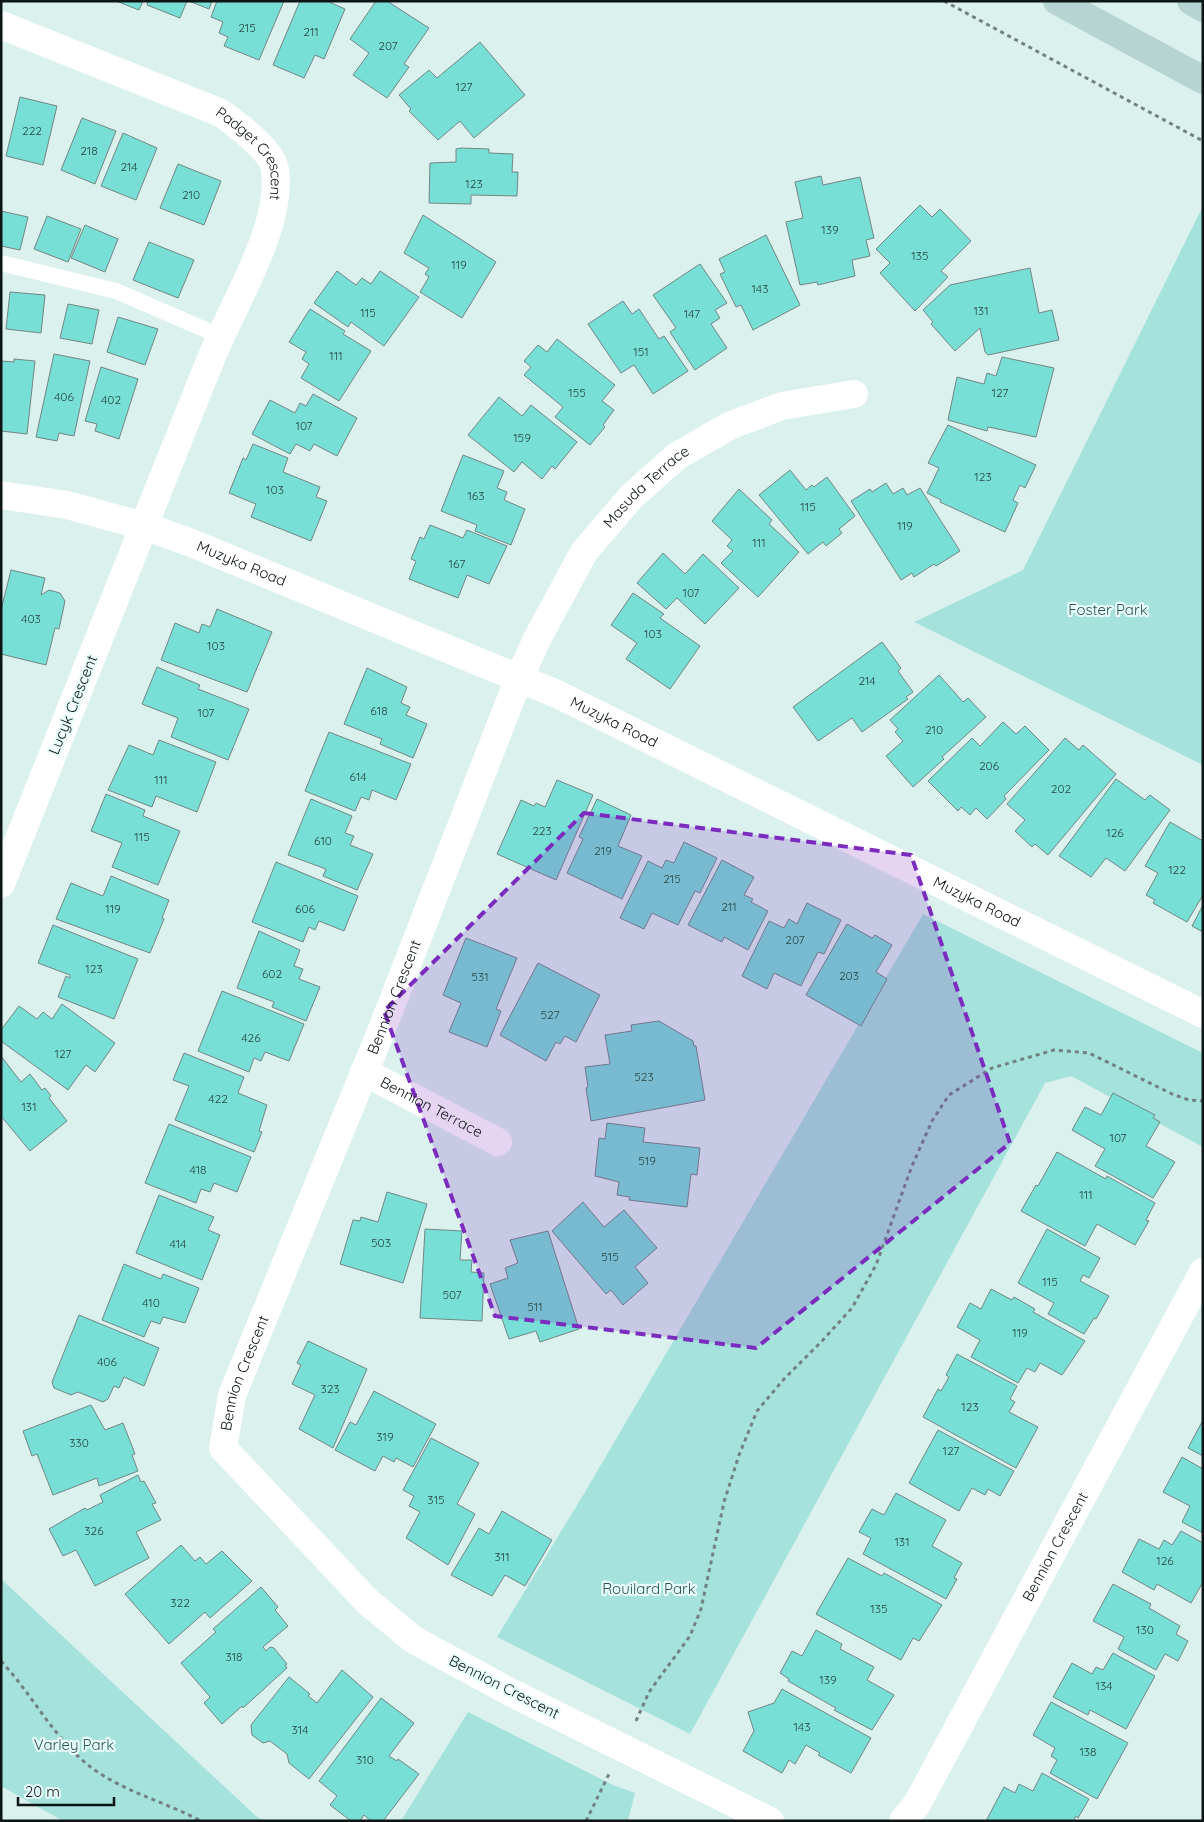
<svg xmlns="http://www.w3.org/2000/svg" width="1204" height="1822" viewBox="0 0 1204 1822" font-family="Quicksand,sans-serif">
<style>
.green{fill:#a5e2db}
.building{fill:#77dfd5;stroke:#738684}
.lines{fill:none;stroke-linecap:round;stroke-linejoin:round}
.path{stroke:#738280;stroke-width:3;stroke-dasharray:4 4;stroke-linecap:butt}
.service{stroke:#fff;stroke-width:16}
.minor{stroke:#fff;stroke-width:28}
.secondary{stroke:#b6d4d1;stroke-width:28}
.marked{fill:#7b2cbf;fill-opacity:0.2;stroke:#7b2cbf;stroke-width:4;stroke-dasharray:10 6;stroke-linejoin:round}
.labels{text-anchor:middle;stroke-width:4.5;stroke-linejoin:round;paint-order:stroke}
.number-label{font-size:12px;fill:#284845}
.street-label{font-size:15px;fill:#0e1615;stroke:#e9fefc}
.park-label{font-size:15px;fill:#265450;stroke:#e9fefc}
</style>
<rect width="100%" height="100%" fill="#dbf1ee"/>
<g class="green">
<path d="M1203,206V765L914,622L1023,570Z"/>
<path d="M923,914L1203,1053V1147L1071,1076L1045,1083L690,1734L497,1637L588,1487Z"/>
<path d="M1,1579L256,1816L264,1821H63L1,1786Z"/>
<path d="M468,1712L613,1785L635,1793L628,1821H401Z"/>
</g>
<g class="building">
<path d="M116,1H143L139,10Z"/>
<path d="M148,1H187L180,18L147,5Z"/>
<path d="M189,1H212L209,9Z"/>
<path d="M217,1H284L259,60L224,46L228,37L219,33L223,22L211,17Z"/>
<path d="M300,1H327L345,9L324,59L315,55L304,78L273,65Z"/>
<path d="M376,1H387L429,28L404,64L409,67L387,98L353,75L369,53L350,39Z"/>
<path d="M480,42L525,95L474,138L460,121L438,140L409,111L411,109L399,95L429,70L437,78Z"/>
<path d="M20,97L57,106L43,165L6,156Z"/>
<path d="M82,118L116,131L95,184L61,170Z"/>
<path d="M123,133L157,148L136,200L101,186Z"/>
<path d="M461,148L489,149V153L513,154L512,172H518L517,196L471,195V204L429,203L430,163L456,162V149Z"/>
<path d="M178,164L221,181L204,225L160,208Z"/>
<path d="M821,176L823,185L860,177L874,238L866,240L870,256L852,260L855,276L818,285L817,282L800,285L786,222L803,218L795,182Z"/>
<path d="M920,205L932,217L940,209L971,241L941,271L948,277L915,311L880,273L890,263L876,249Z"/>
<path d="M1,211L28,217L20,250L1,246Z"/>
<path d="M423,215L496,262L462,318L420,292L429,277L425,274L429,268L404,253Z"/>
<path d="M47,216L81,229L68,262L34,249Z"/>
<path d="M85,225L118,239L105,272L71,258Z"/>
<path d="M766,235L800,305L753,330L741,305L736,307L720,274L725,272L719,259Z"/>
<path d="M149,242L194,260L178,298L133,280Z"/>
<path d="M700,264L727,303L715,310L720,318L711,324L727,348L695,370L670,332L676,328L653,295Z"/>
<path d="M1030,268L1039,313L1052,310L1059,340L988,355L985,352L980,328L955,351L931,324L933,322L923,310L950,285Z"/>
<path d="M337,271L356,285L362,278L371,284L380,271L419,297L384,346L351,322L348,327L314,303Z"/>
<path d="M10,292L45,295L41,333L6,329Z"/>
<path d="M623,301L632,314L639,309L659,339L664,336L688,371L653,394L634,365L621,373L588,324Z"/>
<path d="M68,304L99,310L92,344L60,338Z"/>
<path d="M310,309L345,331L343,334L371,351L339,401L301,378L309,364L302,359L306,352L289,342Z"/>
<path d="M118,317L158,329L145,365L107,352Z"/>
<path d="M557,339L615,385L602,401L614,410L603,425L605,427L590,445L555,417L563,407L524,375L531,367L524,361L538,345L547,352Z"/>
<path d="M54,354L90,361L74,436L59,433L57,441L36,437Z"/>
<path d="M1002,357L1054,368L1036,437L988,427L987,431L948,420L957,377L984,384L987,373L996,376Z"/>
<path d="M14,359L35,361L27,434L1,431V361L14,362Z"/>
<path d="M101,367L138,379L119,439L95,431L97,424L85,421Z"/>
<path d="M313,394L357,418L337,456L314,444L310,451L296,444L290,454L252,434L270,400L295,413L300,403L306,406Z"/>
<path d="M499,397L522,416L531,405L577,442L555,469L552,466L542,479L522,462L514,472L468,435Z"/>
<path d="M948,425L1036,465L1025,488L1020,485L1013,500L1018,503L1005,532L940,502L941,500L927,493L939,468L928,463Z"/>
<path d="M253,444L288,458L283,472L320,487L316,497L327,501L311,541L251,517L256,504L229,493L243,458L246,460Z"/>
<path d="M463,455L504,471L497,488L507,492L504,500L525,509L511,545L475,531L477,525L441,511Z"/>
<path d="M790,470L806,490L812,485L814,487L827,477L855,516L839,529L842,533L826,546L823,542L808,554L759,495Z"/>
<path d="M886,483L893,494L903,488L907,495L920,488L960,551L936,566L934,564L914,577L912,573L901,580L851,501L870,489L872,492Z"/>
<path d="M739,489L772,520L769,524L799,552L758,597L721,563L733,551L727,546L732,540L712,521Z"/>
<path d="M430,525L463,538L467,530L507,546L489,584L467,575L458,598L409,579L416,561L411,559L420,537L424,539Z"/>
<path d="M663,553L685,574L703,554L739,588L705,624L677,598L666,609L637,583Z"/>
<path d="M11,570L45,578L41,595L49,590L60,593L65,601L59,629L55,628L46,665L1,654V610Z"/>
<path d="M633,593L664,614L660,618L700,646L670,689L626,659L637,643L611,625Z"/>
<path d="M217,609L272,632L247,692L161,660L175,623L199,633L202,624L210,627Z"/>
<path d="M882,642L901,668L898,671L913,692L906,697L908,699L862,732L852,718L818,741L793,707Z"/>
<path d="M157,667L200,685L198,689L249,709L228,760L171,737L178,718L142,704Z"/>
<path d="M367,668L407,687L401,703L410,707L406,715L427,724L413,758L380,744L382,739L344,724Z"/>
<path d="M939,675L963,702L968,698L986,717L942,757L944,759L913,787L886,756L903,741L895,732L898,729L890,720Z"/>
<path d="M1003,722L1016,734L1025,726L1049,750L1004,796L1006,799L987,819L976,808L970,815L961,807L958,811L928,781L972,738L980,746Z"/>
<path d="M329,732L411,764L396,800L372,790L369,800L361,797L355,811L305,791Z"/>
<path d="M1065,738L1079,750L1083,745L1116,774L1048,855L1035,844L1032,847L1015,831L1025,820L1007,804Z"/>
<path d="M159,740L216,762L197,812L156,796L152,807L108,790L129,745L153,755Z"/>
<path d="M1116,779L1145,800L1150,795L1170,810L1125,871L1106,858L1091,877L1059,856Z"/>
<path d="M557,780L593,795L556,880L497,854L521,800L534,806L536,803L545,807Z"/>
<path d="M106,794L145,810L143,816L180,831L158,885L112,867L122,843L91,831Z"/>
<path d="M311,799L352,816L345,833L354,836L350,845L373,854L357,890L323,876L326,869L288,855Z"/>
<path d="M597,799L631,815L618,846L642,856L622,899L567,873L583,839L579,837Z"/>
<path d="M1170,822L1203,841V895L1187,922L1153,903L1155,900L1146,895L1158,873L1145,866Z"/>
<path d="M684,842L717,858L700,893L695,891L678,925L652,913L644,929L620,918L648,861L662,868L666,860L674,863Z"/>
<path d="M722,860L754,877L744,895L753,899L751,902L768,911L748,950L724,937L722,942L688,925Z"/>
<path d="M276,862L358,896L344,931L319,921L315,930L309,927L303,942L252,922Z"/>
<path d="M111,876L169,900L162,918L164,919L150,953L56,919L71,883L103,896Z"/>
<path d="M807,903L841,920L824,954L818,952L801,986L774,973L767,989L742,976L769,921L784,928L789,919L797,924Z"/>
<path d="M1203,905V932L1192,926Z"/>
<path d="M847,924L872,938L875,935L892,945L876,972L887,979L861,1026L806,995Z"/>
<path d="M53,925L138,959L114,1019L58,997L66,976L70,978V975L38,963Z"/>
<path d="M259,931L300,950L294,966L303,969L299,979L320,987L306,1021L272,1007L274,1002L237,988Z"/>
<path d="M466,938L517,958L496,1009L501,1011L487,1047L449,1032L461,1003L443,995Z"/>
<path d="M538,963L600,995L576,1042L565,1036L560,1044L556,1042L546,1061L500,1035Z"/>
<path d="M222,991L304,1024L289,1061L265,1052L261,1061L254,1058L249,1072L198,1051Z"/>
<path d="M62,1004L115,1043L95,1072L86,1065L68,1090L1,1041V1030L19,1006L37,1019L43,1012L52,1019Z"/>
<path d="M659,1021L693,1041L694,1046H696L705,1100L591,1121L586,1088L588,1087L585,1067L610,1064L605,1035L632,1031L631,1025Z"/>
<path d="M184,1053L244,1077L238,1093L267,1105L259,1131L262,1132L254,1152L175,1120L189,1086L173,1080Z"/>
<path d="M1,1056L21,1082L30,1074L42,1090L45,1088L51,1096L49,1098L67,1121L30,1151L1,1116Z"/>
<path d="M1113,1093L1155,1115L1153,1118L1160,1122L1146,1146L1175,1162L1153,1198L1095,1166L1105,1149L1072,1130L1085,1107L1101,1115Z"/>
<path d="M607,1123L645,1128L643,1142L700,1148L697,1175L691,1174L687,1207L629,1200L630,1197L617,1195L619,1182L595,1176L599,1138L605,1139Z"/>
<path d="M169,1124L251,1157L237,1192L214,1183L210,1192L201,1189L196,1203L145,1183Z"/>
<path d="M1057,1152L1106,1179L1107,1176L1155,1203L1146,1220L1149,1221L1135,1245L1097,1224L1085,1246L1021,1211L1036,1185L1038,1186Z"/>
<path d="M387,1192L427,1204L403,1283L340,1264L353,1220L360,1221L361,1217L378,1222Z"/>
<path d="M159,1195L214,1217L208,1230L220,1235L202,1280L136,1253Z"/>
<path d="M583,1202L604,1227L624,1210L657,1248L635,1267L648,1283L623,1305L611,1290L606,1294L552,1231Z"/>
<path d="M425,1229L462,1231L460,1260H472L471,1272L484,1273L482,1321L420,1318Z"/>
<path d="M1047,1229L1100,1258L1089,1278L1083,1275L1080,1281L1109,1296L1096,1319L1094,1318L1084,1334L1048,1314L1054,1303L1018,1283Z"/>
<path d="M548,1231L579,1329L540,1342L536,1331L509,1339L490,1284L508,1278L505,1268L518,1263L510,1240Z"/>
<path d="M124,1264L161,1279L163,1274L199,1288L185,1323L163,1317L160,1324L151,1321L144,1337L102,1320Z"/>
<path d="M991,1289L1012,1300L1014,1297L1035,1309L1033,1312L1085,1341L1062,1375L1040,1363L1035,1372L1027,1368L1018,1383L971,1357L980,1340L957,1327L970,1303L981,1309Z"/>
<path d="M79,1315L159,1348L144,1386L124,1377L119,1388L114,1386L108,1399L103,1402L78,1392L71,1395L54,1388L52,1382Z"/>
<path d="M308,1341L367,1369L333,1448L299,1429L315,1395L292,1384L301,1365L297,1363Z"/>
<path d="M957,1354L1017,1386L1010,1399L1015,1402L1009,1412L1038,1427L1016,1468L923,1417L938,1389L941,1391L949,1377L946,1375Z"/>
<path d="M374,1391L436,1424L413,1467L396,1458L394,1462L383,1456L375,1471L335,1450L350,1422L356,1425Z"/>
<path d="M91,1405L105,1430L123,1423L135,1454L132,1455L138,1471L99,1486L97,1478L53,1495L37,1454L32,1456L23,1431Z"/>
<path d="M1203,1420V1456L1188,1448Z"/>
<path d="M938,1430L1014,1471L1000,1496L988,1489L985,1495L972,1488L959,1511L909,1483Z"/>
<path d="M431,1438L479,1463L457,1504L475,1514L448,1565L406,1538L420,1512L409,1506L414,1496L403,1490Z"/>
<path d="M1182,1457L1203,1469V1533L1182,1522L1190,1506L1163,1492Z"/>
<path d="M138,1475L141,1482L144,1481L156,1503L152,1504L161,1520L136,1532L149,1558L95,1586L76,1550L63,1556L49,1529L85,1508L87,1510L103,1502L100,1495Z"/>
<path d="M896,1493L946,1520L932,1546L962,1563L954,1578L957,1579L946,1599L863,1554L871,1538L859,1532L872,1509L884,1515Z"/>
<path d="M502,1511L552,1540L525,1586L505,1575L492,1596L451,1575L479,1528L489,1534Z"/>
<path d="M1181,1531L1203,1543V1582L1191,1603L1157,1584L1154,1590L1122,1572L1139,1539L1159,1549L1164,1540L1172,1545Z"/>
<path d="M181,1545L195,1561L200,1557L206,1564L222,1551L252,1581L210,1618L205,1612L169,1644L125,1594Z"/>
<path d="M848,1558L882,1576L884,1573L942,1605L919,1641L913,1638L901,1660L816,1614Z"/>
<path d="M1113,1584L1151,1604L1149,1608L1180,1626L1176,1634L1188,1641L1178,1661L1165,1654L1156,1670L1118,1649L1124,1637L1093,1621Z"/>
<path d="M261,1587L278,1607L275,1610L288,1626L263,1647L266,1651L270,1647L274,1648L287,1664L285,1665L287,1668L243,1708L242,1706L222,1724L204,1703L210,1697L181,1663L216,1632L213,1629Z"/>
<path d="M816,1630L842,1644L840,1649L874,1667L867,1680L894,1695L872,1730L834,1710L836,1708L788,1681L789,1679L780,1673L792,1651L802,1656Z"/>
<path d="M1113,1653L1155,1676L1126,1729L1090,1710L1088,1715L1053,1697L1072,1663L1092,1674L1096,1667L1103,1670Z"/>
<path d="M342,1670L373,1697L309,1779L289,1763L287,1754L270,1741L263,1743L252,1735L251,1725L289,1677L310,1694L308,1696L317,1703Z"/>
<path d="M782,1689L871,1738L851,1773L818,1755L820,1753L806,1745L795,1764L789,1760L782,1773L743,1751L754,1731L748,1712L774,1703Z"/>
<path d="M381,1698L414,1723L389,1756L397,1761L398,1759L419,1774L383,1821H371L364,1815L360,1821H351L330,1805L337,1796L319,1781Z"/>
<path d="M1051,1702L1128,1743L1097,1799L1050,1773L1057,1760L1051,1756L1055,1748L1033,1735Z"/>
<path d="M1042,1773L1089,1799L1078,1818L1076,1816L1073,1821H986L1004,1787L1015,1793L1019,1784L1033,1791Z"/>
</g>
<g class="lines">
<g class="path">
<path d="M944,1L1203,141"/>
<path d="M1,1661C30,1692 50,1731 81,1759C115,1790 162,1800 201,1821"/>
<path d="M636,1721L649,1692L690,1636L701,1609L724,1502L739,1455L757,1411L784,1379L822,1341L852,1308L876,1265L912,1166L932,1121L949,1095L992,1068L1054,1050L1089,1053L1172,1094L1189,1100L1203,1101"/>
<path d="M586,1821L609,1774"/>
</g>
<path class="service" d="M1,263L116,291L220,336"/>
<g class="minor">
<path id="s1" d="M1,25L221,113C236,124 273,151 275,170C283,228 231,307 210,361C140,535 71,709 1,884"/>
<path id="s2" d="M1,495L67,505L144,526L189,542L557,694L1203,1014"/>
<path id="s3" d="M364,1072L498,1142"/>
<path id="s4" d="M770,1821L510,1692L414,1640L368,1602L223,1448L232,1395L380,1034L519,678L538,637L584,552L631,497L677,456L731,425L782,406L854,394"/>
<path id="s5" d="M903,1821L917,1804L1203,1272"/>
</g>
<g class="secondary">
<path d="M1057,1L1203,80"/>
<path d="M1191,1L1203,8"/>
</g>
</g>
<path class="marked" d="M584,813L911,855L1010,1143L756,1348L495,1316L384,1011Z"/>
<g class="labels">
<g class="number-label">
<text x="247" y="32">215</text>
<text x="311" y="36">211</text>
<text x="388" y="50">207</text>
<text x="464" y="91">127</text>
<text x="32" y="135">222</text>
<text x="89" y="155">218</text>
<text x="129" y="171">214</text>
<text x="474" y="188">123</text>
<text x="191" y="199">210</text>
<text x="830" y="234">139</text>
<text x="920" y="260">135</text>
<text x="459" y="269">119</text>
<text x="760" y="293">143</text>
<text x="981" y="315">131</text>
<text x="368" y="317">115</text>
<text x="692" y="318">147</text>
<text x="641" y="356">151</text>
<text x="336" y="360">111</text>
<text x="577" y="397">155</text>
<text x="1000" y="397">127</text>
<text x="64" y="401">406</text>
<text x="111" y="404">402</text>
<text x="304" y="430">107</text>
<text x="522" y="442">159</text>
<text x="983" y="481">123</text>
<text x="275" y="494">103</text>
<text x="476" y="500">163</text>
<text x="808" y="511">115</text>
<text x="905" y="530">119</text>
<text x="759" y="547">111</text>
<text x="457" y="568">167</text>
<text x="691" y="597">107</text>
<text x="31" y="623">403</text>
<text x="653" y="638">103</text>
<text x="216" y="650">103</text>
<text x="867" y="685">214</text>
<text x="379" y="715">618</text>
<text x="206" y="717">107</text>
<text x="934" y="734">210</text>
<text x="989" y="770">206</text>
<text x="358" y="781">614</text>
<text x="161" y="784">111</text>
<text x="1061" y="793">202</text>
<text x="542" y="835">223</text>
<text x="1115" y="837">126</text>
<text x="142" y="841">115</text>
<text x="323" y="845">610</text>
<text x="603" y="855">219</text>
<text x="1177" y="874">122</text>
<text x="672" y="883">215</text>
<text x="729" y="911">211</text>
<text x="113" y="913">119</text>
<text x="305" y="913">606</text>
<text x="795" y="944">207</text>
<text x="94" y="973">123</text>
<text x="272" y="978">602</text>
<text x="849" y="980">203</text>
<text x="480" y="981">531</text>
<text x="550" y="1019">527</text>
<text x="251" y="1042">426</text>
<text x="63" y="1058">127</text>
<text x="644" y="1081">523</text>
<text x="218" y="1103">422</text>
<text x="29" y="1111">131</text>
<text x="1118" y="1142">107</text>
<text x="647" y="1165">519</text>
<text x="198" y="1174">418</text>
<text x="1086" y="1199">111</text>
<text x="381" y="1247">503</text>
<text x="178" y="1248">414</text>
<text x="610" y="1261">515</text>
<text x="1050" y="1286">115</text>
<text x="452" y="1299">507</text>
<text x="151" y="1307">410</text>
<text x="535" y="1311">511</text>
<text x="1020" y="1337">119</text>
<text x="107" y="1366">406</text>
<text x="330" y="1393">323</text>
<text x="970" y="1411">123</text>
<text x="385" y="1441">319</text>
<text x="79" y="1447">330</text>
<text x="951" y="1455">127</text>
<text x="436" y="1504">315</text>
<text x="94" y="1535">326</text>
<text x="902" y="1546">131</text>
<text x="502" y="1561">311</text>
<text x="1165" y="1565">126</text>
<text x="180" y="1607">322</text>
<text x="879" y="1613">135</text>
<text x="1145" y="1634">130</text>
<text x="234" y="1661">318</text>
<text x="828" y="1684">139</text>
<text x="1104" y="1690">134</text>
<text x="802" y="1731">143</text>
<text x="300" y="1734">314</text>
<text x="1088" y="1756">138</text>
<text x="365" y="1764">310</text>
</g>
<g class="street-label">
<text dy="5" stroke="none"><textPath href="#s1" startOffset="290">Padget Crescent</textPath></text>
<text dy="5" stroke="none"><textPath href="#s4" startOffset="1729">Masuda Terrace</textPath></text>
<text dy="5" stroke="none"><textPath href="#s2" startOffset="251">Muzyka Road</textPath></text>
<text transform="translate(73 705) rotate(-68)" y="5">Lucyk Crescent</text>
<text dy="5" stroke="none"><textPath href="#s2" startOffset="656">Muzyka Road</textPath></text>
<text dy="5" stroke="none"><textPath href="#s2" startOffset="1061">Muzyka Road</textPath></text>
<text dy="5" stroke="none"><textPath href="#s4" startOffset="1154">Bennion Crescent</textPath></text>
<text dy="5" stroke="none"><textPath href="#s3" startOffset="76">Bennion Terrace</textPath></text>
<text dy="5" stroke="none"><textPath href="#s4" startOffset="749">Bennion Crescent</textPath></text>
<text dy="5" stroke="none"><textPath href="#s5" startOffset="314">Bennion Crescent</textPath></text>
<text transform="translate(504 1687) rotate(27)" y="5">Bennion Crescent</text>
</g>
<g class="park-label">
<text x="1108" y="615">Foster Park</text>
<text x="649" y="1594">Rouilard Park</text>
<text x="74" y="1750">Varley Park</text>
</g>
</g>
<rect width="1204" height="1822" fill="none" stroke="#0e1615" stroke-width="5"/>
<path d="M18 1797v8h96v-8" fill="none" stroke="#0e1615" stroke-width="2.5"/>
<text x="25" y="1797" font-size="15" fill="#0e1615" stroke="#e9fefc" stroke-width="4" paint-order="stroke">20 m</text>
</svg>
